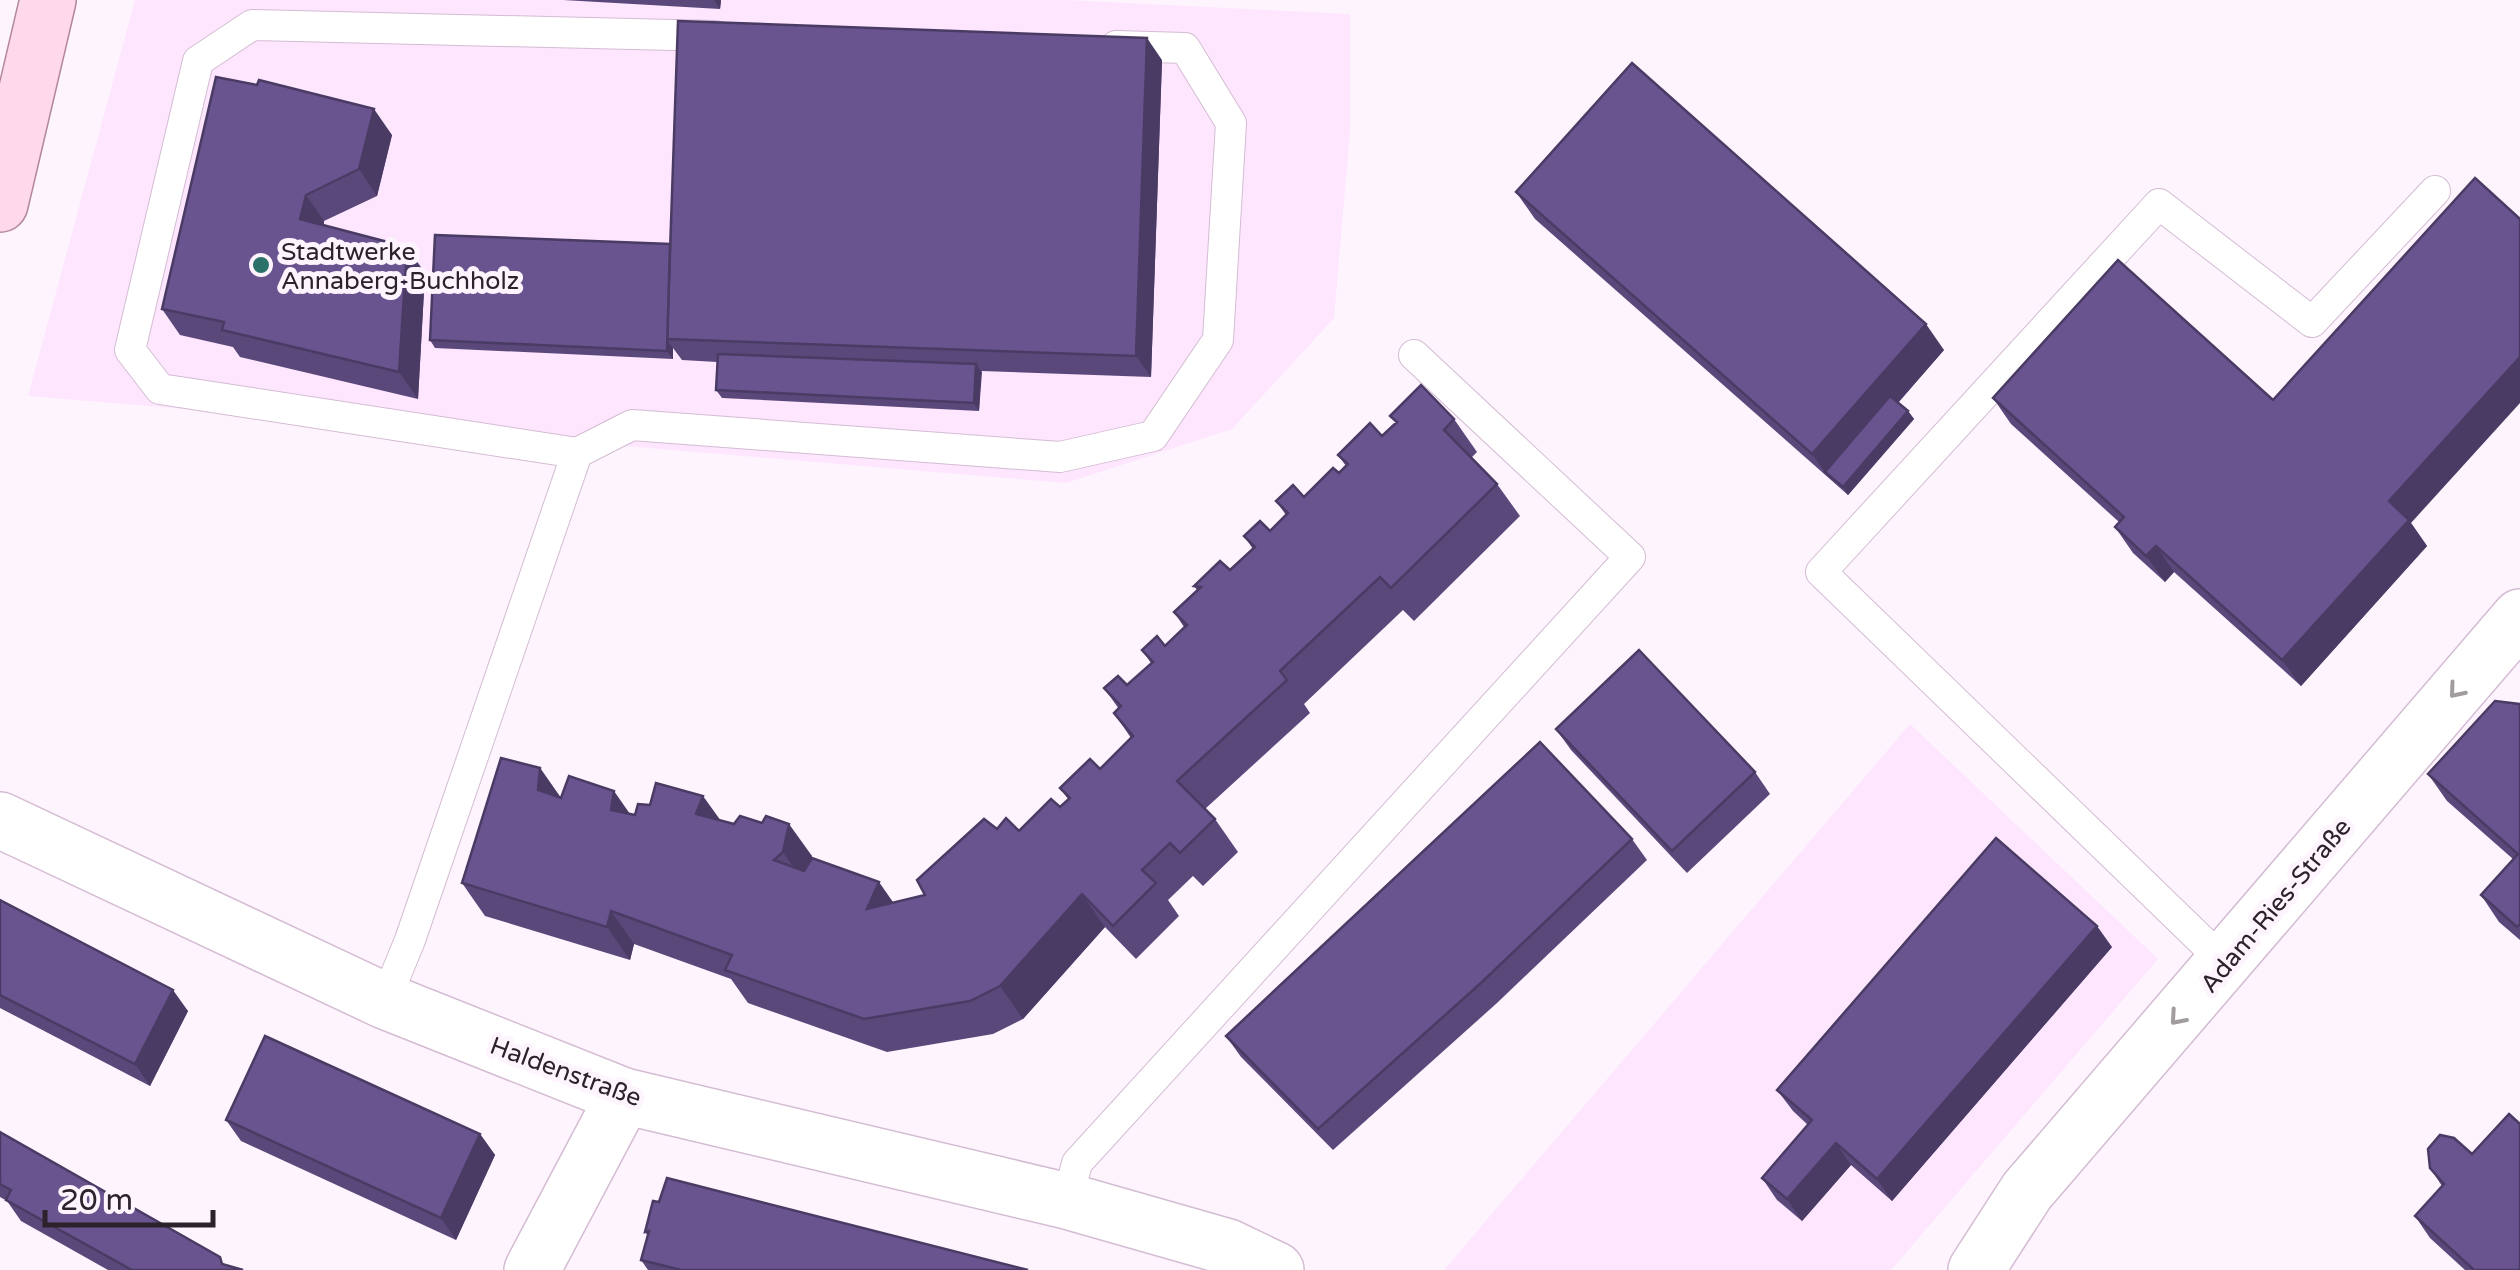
<svg xmlns="http://www.w3.org/2000/svg" width="2520" height="1270" viewBox="0 0 2520 1270" font-family="'Varela Round',sans-serif">
<style>
.built{fill:#fee6fe}
.lines{fill:none;stroke-linecap:round;stroke-linejoin:round}
.service-casing{stroke:#d4bcd3;stroke-width:32}
.minor-casing{stroke:#d4bcd3;stroke-width:58}
.primary-casing{stroke:#b3889d;stroke-width:58}
.service{stroke:#fff;stroke-width:30}
.minor{stroke:#fff;stroke-width:55}
.primary{stroke:#fdd9e9;stroke-width:55}
.wall{fill:#5b487b}
.shaded-wall{fill:#4a3b64}
.building{fill:#6a548f;stroke:#4a3b64;stroke-width:2.5}
.oneway{stroke:#a09ca0}
.poi-dot{fill:#297169;stroke:#fef4fe;stroke-width:4}
.labels{text-anchor:middle;stroke-width:10;stroke-linejoin:round;paint-order:stroke}
.poi-label{font-size:25px;fill:#2b222b;stroke:#fef4fe;text-anchor:start}
.street-label{font-size:25px;fill:#2b222b;stroke:#fef4fe}
</style>
<rect width="100%" height="100%" fill="#fef4fe"/>
<g class="built">
<path d="M135,0H1067L1350,14V132L1334,318L1232,429L1066,483L28,396Z"/>
<path d="M1910,724L2158,959L1891,1270H1444Z"/>
</g>
<g class="lines">
<g class="service-casing">
<g id="service">
<path d="M577,453L632,425L1060,457L1153,436L1218,340L1231,123L1185,48L1116,46"/>
<path d="M2225,963L1821,572L2159,204L2312,322L2435,191"/>
<path d="M385,1001L410,940L577,453L160,389L130,350L198,61L252,25L715,36"/>
<path d="M1067,1201L1077,1163L1630,557L1414,355"/>
</g>
</g>
<g class="minor-casing">
<g id="minor">
<path d="M0,820L385,1001L624,1096L1067,1201L1228,1247L1276,1270"/>
<path d="M532,1270L624,1096"/>
<path d="M1976,1270L2027,1191L2520,617"/>
</g>
</g>
<g class="primary-casing">
<path id="primary" d="M0,204L48,0"/>
</g>
<use href="#service" class="service"/>
<use href="#minor" class="minor"/>
<use href="#primary" class="primary"/>
</g>
<g class="wall">
<path d="M563,0H721L720,9Z"/>
<path d="M1162,60L1151,377L981,371L979,411L722,398L716,390L717,362L682,360L673,348V359L435,348L430,340L670,244Z"/>
<path d="M257,85L392,135L377,196L324,221V225L425,273L418,399L240,357L233,347L180,335L162,309Z"/>
<path d="M1516,192L1944,350L1898,403L1908,411L1914,419L1848,495L1535,219Z"/>
<path d="M1993,398L2411,523L2427,546L2301,686L2174,572L2165,582L2133,553L2115,527L2119,522L2011,424Z"/>
<path d="M1390,416L1454,419L1477,452L1471,458L1497,484L1520,516L1414,621L1403,610L1304,704L1310,713L1205,809L1215,819L1238,852L1203,886L1193,876L1168,900L1179,916L1136,959L1105,927L1023,1019L993,1034L887,1052L748,1003L731,979L634,944L630,960L485,916L462,883L540,768L561,798L630,814L720,820L812,856L811,859L893,903L925,895L997,829L1019,831L1060,807L1068,799L1060,788L1100,769L1131,738L1114,713L1119,709L1104,688L1127,685L1151,663L1142,650L1165,646L1184,627L1174,612L1197,590L1194,586L1230,570L1253,549L1244,536L1270,531L1286,515L1276,501L1304,497L1339,473L1346,466L1338,455L1382,436L1396,423Z"/>
<path d="M2520,704V940L2499,922L2481,895L2513,859L2447,801L2428,774Z"/>
<path d="M1556,729L1755,772L1770,794L1687,873L1571,750Z"/>
<path d="M1632,839L1647,860L1497,1003L1333,1150L1241,1057L1226,1036Z"/>
<path d="M0,900L188,1011L150,1086L0,1008Z"/>
<path d="M2112,947L1892,1201L1851,1165L1802,1221L1777,1200L1762,1178L1808,1125L1793,1111L1777,1090Z"/>
<path d="M226,1120L480,1134L495,1155L456,1240L241,1141Z"/>
<path d="M0,1132L226,1265L243,1270H108L21,1221L7,1201L0,1197Z"/>
<path d="M2472,1154L2520,1270H2465L2430,1238L2415,1216L2442,1186L2430,1168Z"/>
<path d="M653,1201L1028,1270H648L641,1260L648,1236L645,1232Z"/>
</g>
<g class="shaded-wall">
<path d="M714,0H721L720,9Z"/>
<path d="M1147,38L1162,60L1151,377L1136,356Z"/>
<path d="M374,109L392,135L377,196L359,169Z"/>
<path d="M306,195L324,221L319,246L300,219Z"/>
<path d="M407,247L425,273L418,399L399,372Z"/>
<path d="M1926,324L1944,350L1832,478L1825,472L1812,454Z"/>
<path d="M667,340L673,348V359L667,351Z"/>
<path d="M2520,357V403L2411,523L2427,546L2301,686L2282,660L2389,501Z"/>
<path d="M976,364L982,372L979,411L974,403Z"/>
<path d="M1908,411L1914,419L1848,495L1843,487Z"/>
<path d="M2156,546L2174,572L2165,582L2146,556Z"/>
<path d="M540,768L563,801L538,790Z"/>
<path d="M614,791L637,824L611,810Z"/>
<path d="M703,796L726,828L696,814Z"/>
<path d="M789,824L812,856L806,885L783,852Z"/>
<path d="M879,882L902,915L867,909Z"/>
<path d="M1082,894L1105,927L1023,1019L1000,986Z"/>
<path d="M611,911L634,944L630,960L607,927Z"/>
<path d="M2097,926L2112,947L1892,1201L1877,1179Z"/>
<path d="M173,990L188,1011L150,1086L135,1064Z"/>
<path d="M480,1134L495,1155L456,1240L441,1218Z"/>
<path d="M1836,1143L1851,1165L1802,1221L1787,1199Z"/>
</g>
<g class="building">
<path d="M678,21L1147,38L1136,356L667,339Z"/>
<path d="M1632,63L1926,324L1812,454L1516,192Z"/>
<path d="M216,77L257,85L259,80L374,109L359,169L306,195L300,219L407,247L399,372L222,330L224,322L162,309Z"/>
<path d="M2475,178L2520,219V357L2389,501L2409,520L2282,660L2156,546L2146,556L2115,527L2124,517L1993,398L2118,260L2273,400Z"/>
<path d="M435,235L670,244L667,351L430,340Z"/>
<path d="M718,354L976,364L974,403L716,390Z"/>
<path d="M1421,385L1454,419L1444,430L1497,484L1391,588L1380,577L1280,671L1287,680L1177,781L1215,819L1180,853L1170,843L1142,870L1156,883L1113,926L1082,894L1000,986L970,1001L864,1019L725,970L732,955L611,911L607,927L462,883L501,758L540,768L538,790L561,798L569,776L614,791L611,810L635,815L638,804L650,805L656,783L703,796L696,814L734,824L740,816L762,823L766,816L789,824L783,852L774,860L804,871L812,858L879,882L867,909L925,895L917,880L984,819L997,829L1006,818L1019,831L1051,799L1060,807L1070,798L1060,788L1090,759L1100,769L1133,736L1114,713L1121,706L1104,688L1118,676L1127,685L1153,662L1142,650L1157,636L1165,646L1187,625L1174,612L1201,587L1194,586L1220,561L1230,570L1255,547L1244,536L1260,521L1270,531L1288,513L1276,501L1293,485L1304,497L1333,468L1339,473L1348,464L1338,455L1370,423L1382,436L1397,422L1390,416Z"/>
<path d="M1890,396L1908,411L1843,487L1825,472Z"/>
<path d="M1639,650L1755,772L1672,851L1556,729Z"/>
<path d="M2495,701L2520,704V924L2517,927L2481,895L2518,854L2428,774Z"/>
<path d="M1540,742L1632,839L1482,982L1318,1129L1226,1036Z"/>
<path d="M1996,838L2097,926L1877,1179L1836,1143L1787,1199L1762,1178L1812,1120L1777,1090Z"/>
<path d="M0,900L173,990L135,1064L0,995Z"/>
<path d="M265,1036L480,1134L441,1218L226,1120Z"/>
<path d="M2509,1114L2520,1124V1270H2474L2415,1216L2444,1184L2430,1168L2428,1149L2440,1135L2454,1138L2472,1154Z"/>
<path d="M0,1132L220,1257L222,1264L243,1270H132L6,1200L11,1190L0,1184Z"/>
<path d="M667,1178L1028,1270H681L641,1260L649,1231L645,1232L653,1201L659,1202Z"/>
</g>
<defs><path id="oneway-chevron" d="M-2-3.5L2.5 0L-2 3.5" fill="none" stroke-width="1.6" stroke-linecap="round" stroke-linejoin="round" transform="scale(2.5)"/></defs>
<g class="oneway">
<use href="#oneway-chevron" transform="translate(2456 691) rotate(130)"/>
<use href="#oneway-chevron" transform="translate(2177 1018) rotate(131)"/>
</g>
<circle class="poi-dot" cx="261" cy="265" r="10"/>
<g class="labels">
<g class="poi-label">
<text x="281" y="260">Stadtwerke<tspan x="281" dy="29">Annaberg-Buchholz</tspan></text>
</g>
<g class="street-label">
<text transform="translate(2275 905) rotate(-50)" y="9">Adam-Ries-Straße</text>
<text transform="translate(566 1071) rotate(20)" y="9">Haldenstraße</text>
</g>
</g>
<path d="M45 1210v15h168v-15" fill="none" stroke="#2b222b" stroke-width="5"/>
<text x="60" y="1210" font-size="30" fill="#2b222b" stroke="#fef4fe" stroke-width="8" paint-order="stroke">20 m</text>
</svg>
